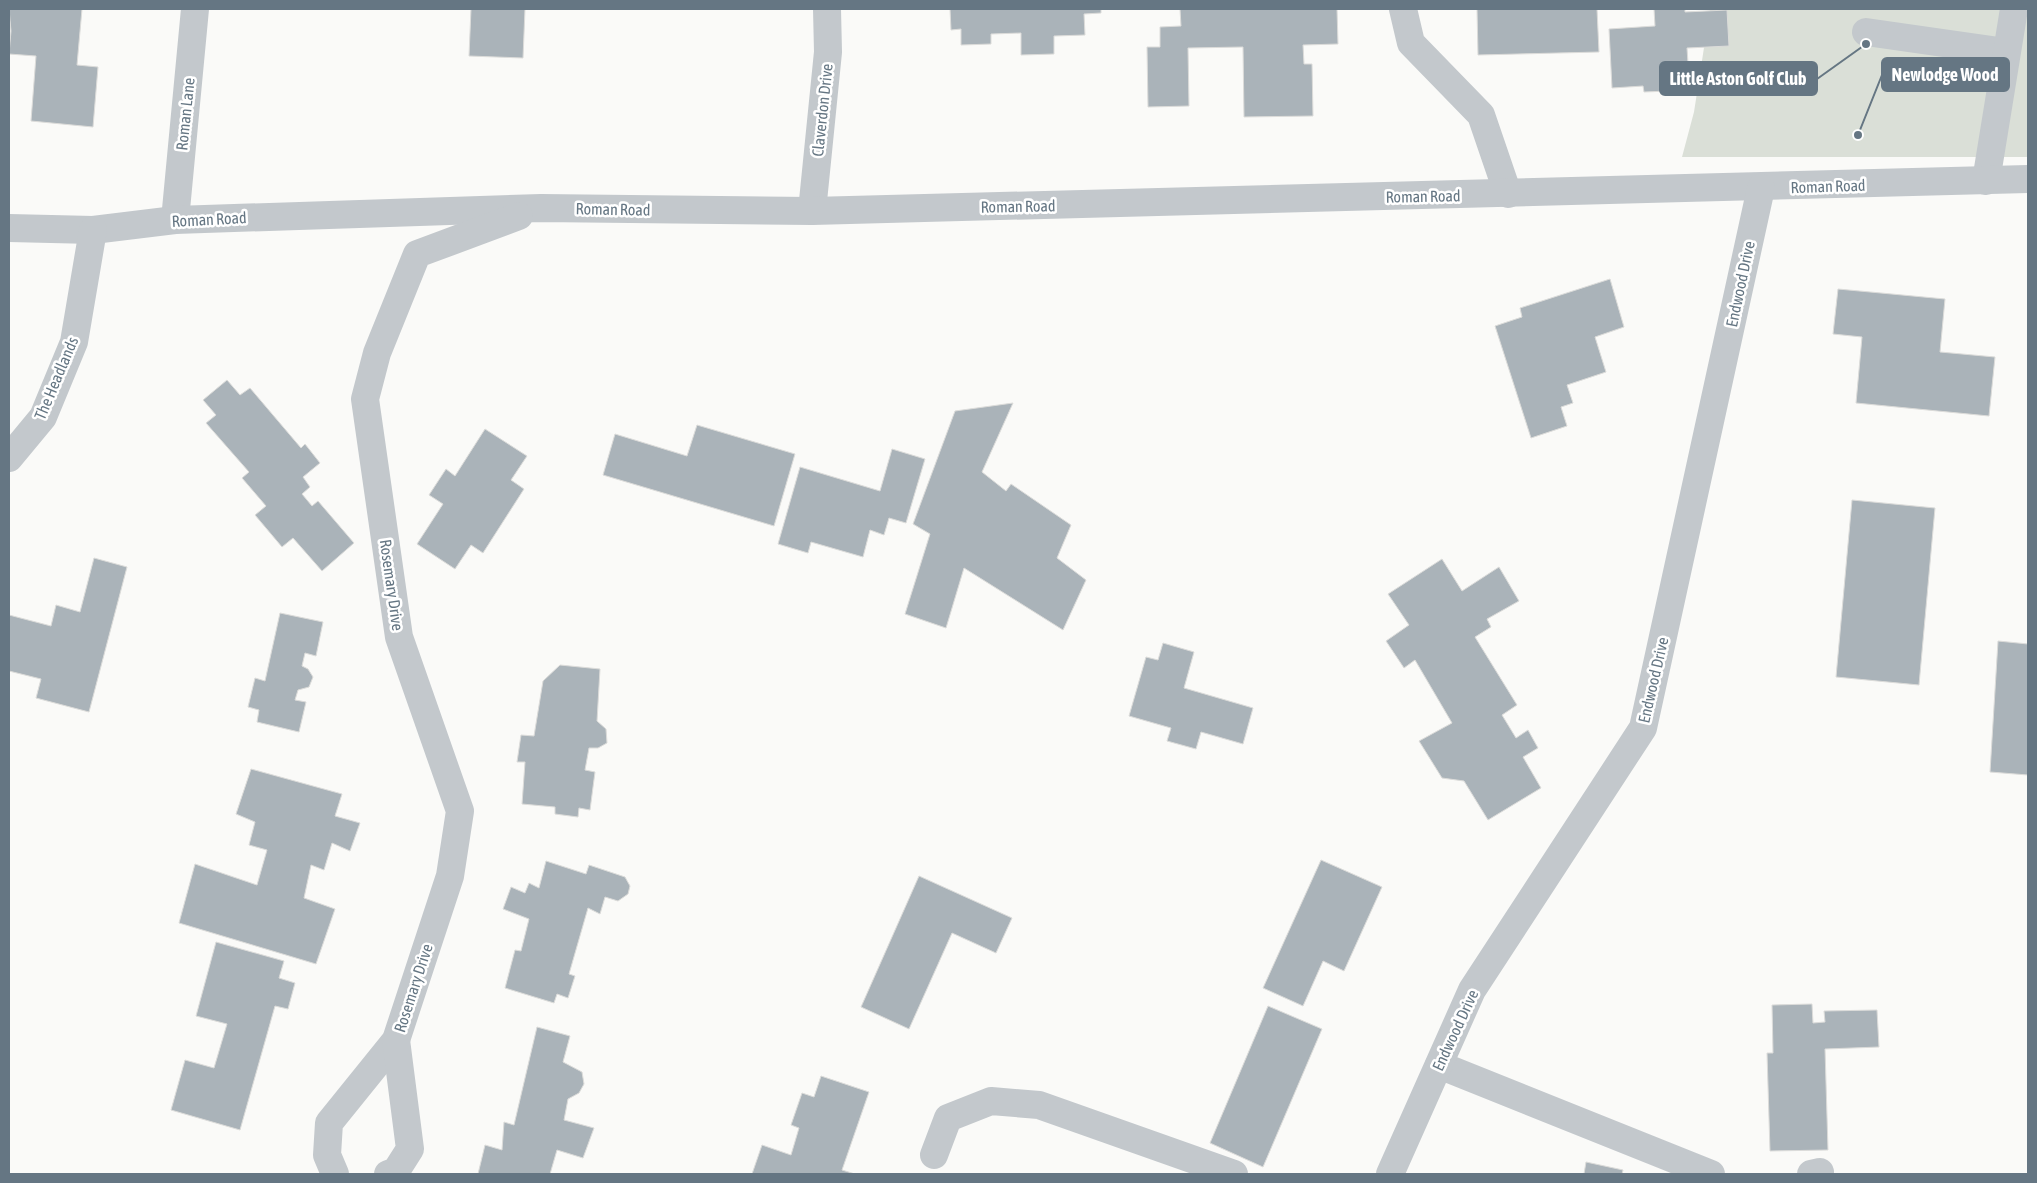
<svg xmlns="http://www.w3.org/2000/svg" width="2037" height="1183" viewBox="0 0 2037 1183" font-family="'Asap Condensed',sans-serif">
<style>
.green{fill:#dadfd7}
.building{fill:#aab3b9;stroke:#dcdcda}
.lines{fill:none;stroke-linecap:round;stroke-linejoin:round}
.minor{stroke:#c3c8cc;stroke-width:28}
.labels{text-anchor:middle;stroke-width:5;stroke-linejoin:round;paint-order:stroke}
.street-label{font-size:16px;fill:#657683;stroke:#fff}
.leader{fill:none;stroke:#657683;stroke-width:2}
.callout-dot{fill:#657683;stroke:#fff;stroke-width:2}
.callout{fill:#657683;stroke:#657683;stroke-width:2}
.callout-label{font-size:18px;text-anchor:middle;font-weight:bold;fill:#fff}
</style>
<rect width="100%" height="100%" fill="#fafaf8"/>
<path class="green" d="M1710,9H2028V157H1682L1694,112Z"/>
<g class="building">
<path d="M9,9H82L77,65L98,67L93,127L31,121L36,56L9,54L11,31Z"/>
<path d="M471,9H525L523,58L469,56Z"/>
<path d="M950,9H1101V13L1084,14L1085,35L1054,36V54L1021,55V33L991,34V44L961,45V29L951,30Z"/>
<path d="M1180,9H1337L1338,44L1303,45L1304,64H1312L1313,116L1244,117L1243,47L1188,48L1189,106L1148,107L1147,47H1160V27L1181,26Z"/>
<path d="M1477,9H1597L1599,52L1478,55Z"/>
<path d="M1654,9H1685V12L1727,10L1729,46L1687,48L1689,79H1687V84L1668,85V91L1644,92L1643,86L1612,88L1609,29L1655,26Z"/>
<path d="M1610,279L1624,327L1595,337L1606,372L1567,385L1573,403L1561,407L1567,426L1531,438L1495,326L1522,317L1520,308Z"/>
<path d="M1838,289L1945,299L1940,352L1995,357L1989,416L1856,403L1862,337L1833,334Z"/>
<path d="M227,380L240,395L250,388L301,448L305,444L320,463L303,477L310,487L302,494L312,506L318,501L354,543L322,571L293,538L282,547L255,515L266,506L242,478L249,472L206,423L216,415L203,400Z"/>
<path d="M1013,403L982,472L1006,491L1011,484L1071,525L1057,558L1086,580L1063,630L964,568L946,628L905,614L930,534L913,524L955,411Z"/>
<path d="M697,425L795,454L774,526L603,475L615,434L687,456Z"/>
<path d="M485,429L527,456L511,480L524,489L483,553L471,545L455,569L417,544L443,504L429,495L446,469L455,476Z"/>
<path d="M892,449L925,459L906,523L889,518L884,535L870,530L863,557L811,542L808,553L778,544L800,467L880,491Z"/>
<path d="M1852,500L1935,508L1919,685L1836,677Z"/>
<path d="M94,558L127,567L89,712L36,698L41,679L9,671V615L51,626L56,605L80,612Z"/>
<path d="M1442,559L1462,591L1499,567L1519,601L1487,619L1491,627L1475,637L1517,705L1502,715L1516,738L1528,730L1538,748L1523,757L1541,788L1488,820L1464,781L1442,778L1419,741L1452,723L1415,660L1404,668L1386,641L1409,625L1388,594Z"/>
<path d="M280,613L323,622L316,656L305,653L302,666L308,669L313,677L309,687L298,690L295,700L306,702L299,732L257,722L259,710L248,707L255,678L265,681Z"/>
<path d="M1998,641L2028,644V775L1990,772Z"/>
<path d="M1163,643L1194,652L1184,688L1253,708L1243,744L1201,732L1196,749L1167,741L1171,728L1129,716L1146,657L1158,660Z"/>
<path d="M560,665L600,669L597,721L606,729L607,743L598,748H589L585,770L595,772L590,810L579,808L578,817L555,814V807L522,804L525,762H517L521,735L534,736L543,681Z"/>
<path d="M251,769L342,794L335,816L360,823L350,851L332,843L324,870L311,865L304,898L335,909L316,964L179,923L195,864L257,885L267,850L249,845L255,822L236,814Z"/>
<path d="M1321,860L1382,887L1344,971L1323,961L1303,1006L1263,988Z"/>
<path d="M546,861L586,874L589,865L625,877L630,886L628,894L618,901L605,897L600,914L588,908L569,974L575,976L568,998L557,994L554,1003L505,988L515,950L521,951L529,919L503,909L511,887L525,893L529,883L539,888Z"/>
<path d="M919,876L1012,918L996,953L952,933L909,1029L861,1007Z"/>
<path d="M216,942L284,961L279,978L295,983L288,1009L275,1006L240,1130L171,1110L185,1060L214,1068L227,1024L196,1016Z"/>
<path d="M1812,1004L1813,1023L1825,1022L1824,1011L1877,1010L1879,1047L1825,1049L1828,1150L1770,1151L1767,1053H1773L1772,1005Z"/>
<path d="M1268,1006L1322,1029L1263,1167L1210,1143Z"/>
<path d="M537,1027L570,1036L563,1062L582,1072L584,1084L579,1093L568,1099L564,1120L594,1128L583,1158L557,1150L550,1174H478L485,1145L502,1150L504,1122L514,1125Z"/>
<path d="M821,1076L869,1092L842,1170L855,1174H752L762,1145L791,1155L799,1128L791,1125L802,1093L814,1097Z"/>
<path d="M1586,1162L1623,1170L1622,1174H1584Z"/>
</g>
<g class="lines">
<g class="minor">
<path d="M1403,9L1411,43L1481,115L1508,194"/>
<path d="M1866,32L2006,52"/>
<path d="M1986,181L2014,9"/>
<path d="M812,211L828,52L827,9"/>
<path d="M175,220L195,9"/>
<path d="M9,228L93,230L175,220L541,208L812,211L2028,179"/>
<path d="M9,458L43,417L74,342L93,230"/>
<path d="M1439,1065L1711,1174"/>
<path d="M934,1155L948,1118L991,1101L1039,1105L1234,1174"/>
<path d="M335,1174L327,1155L329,1123L396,1040L450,876L460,811L399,637L365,399L377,353L417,254L519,216"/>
<path d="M388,1174L396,1171L410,1149L396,1040"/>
<path d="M1390,1174L1472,990L1643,728L1761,188"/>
<path d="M1811,1174L1820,1172"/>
</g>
</g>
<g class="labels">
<g class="street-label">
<text transform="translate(822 110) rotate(-84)" y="6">Claverdon Drive</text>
<text transform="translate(185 114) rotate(-84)" y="6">Roman Lane</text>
<text transform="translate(1828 186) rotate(-2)" y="6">Roman Road</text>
<text transform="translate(1423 196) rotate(-1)" y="6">Roman Road</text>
<text transform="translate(1018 206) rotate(-1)" y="6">Roman Road</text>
<text transform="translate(613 209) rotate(1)" y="6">Roman Road</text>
<text transform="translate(209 219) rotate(-3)" y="6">Roman Road</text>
<text transform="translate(1740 284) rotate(-78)" y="6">Endwood Drive</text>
<text transform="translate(56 378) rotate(-67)" y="6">The Headlands</text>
<text transform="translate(392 585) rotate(82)" y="6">Rosemary Drive</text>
<text transform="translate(1653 680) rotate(-77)" y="6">Endwood Drive</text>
<text transform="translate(413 988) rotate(-72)" y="6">Rosemary Drive</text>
<text transform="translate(1455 1030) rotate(-65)" y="6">Endwood Drive</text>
</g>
</g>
<path class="leader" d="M1858 135L1882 75M1866 44L1817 79"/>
<g class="callout-dot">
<circle cx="1858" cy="135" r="5"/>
<circle cx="1866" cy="44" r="5"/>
</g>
<g class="callout">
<rect x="1882" y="58" width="127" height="33" rx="5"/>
<rect x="1660" y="62" width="157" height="33" rx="5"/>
</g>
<g class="callout-label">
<text x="1945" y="81">Newlodge Wood</text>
<text x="1738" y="85">Little Aston Golf Club</text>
</g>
<rect width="2037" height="1183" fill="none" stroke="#657683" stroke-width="20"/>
</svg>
